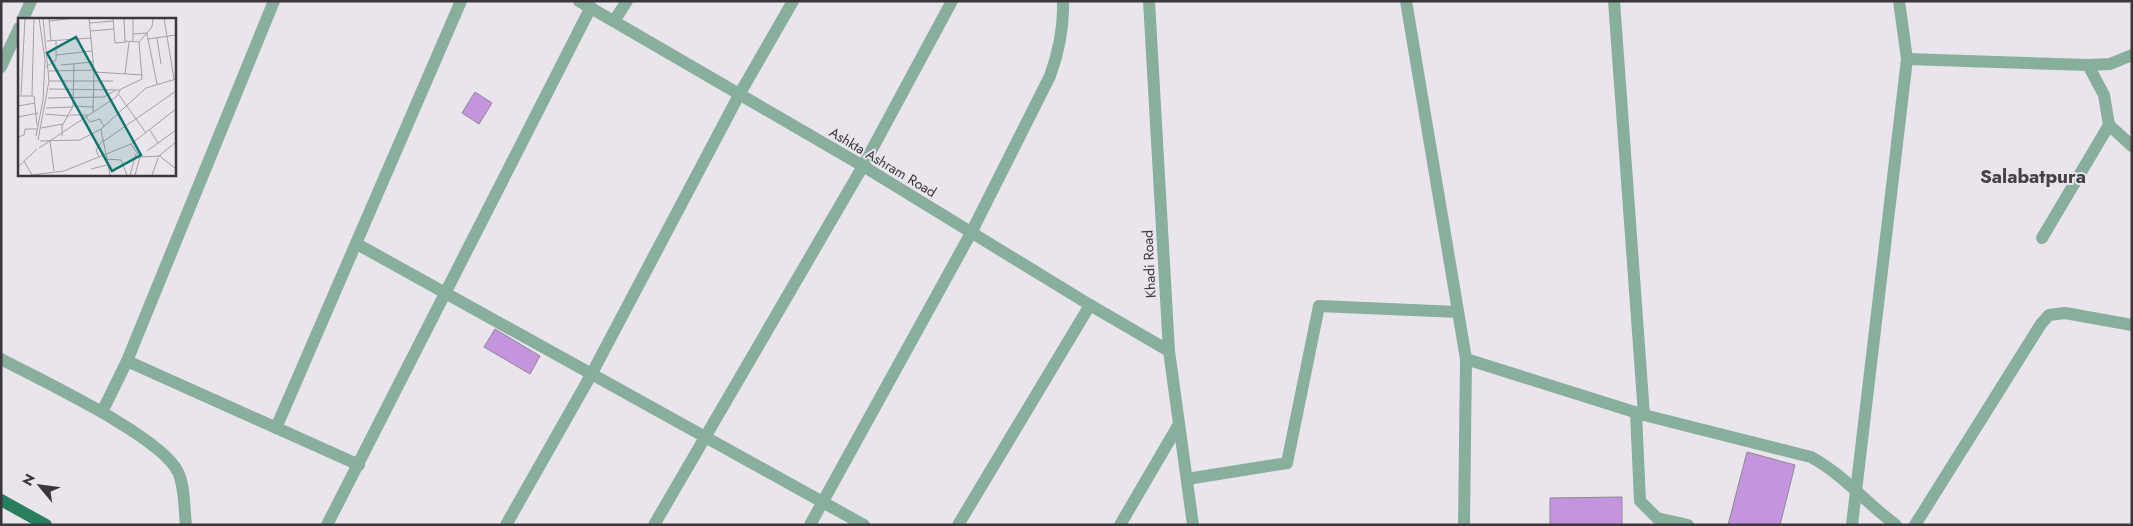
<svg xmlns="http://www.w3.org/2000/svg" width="2133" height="526" viewBox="0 0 2133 526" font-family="Jost,sans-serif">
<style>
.building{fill:#c495de;stroke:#8d8890}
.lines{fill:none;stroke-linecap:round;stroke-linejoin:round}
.minor{stroke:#87af9c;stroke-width:12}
.major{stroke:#297e5d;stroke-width:12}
.labels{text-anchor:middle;stroke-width:4;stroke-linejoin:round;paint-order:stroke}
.street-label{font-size:14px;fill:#39373b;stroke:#eae5ed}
.district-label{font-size:19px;font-weight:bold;fill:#454148;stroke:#eae5ed}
.inset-road{fill:none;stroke:#a39fa6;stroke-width:1}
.view{fill:#0f766e;fill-opacity:0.15;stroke:#0f766e;stroke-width:2.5}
.inset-edge{fill:none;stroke:#39373b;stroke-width:2.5}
</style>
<rect width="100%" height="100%" fill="#eae5ed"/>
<g class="building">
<path d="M475,92L492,103L479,124L462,113Z"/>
<path d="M495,329L540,356L530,374L484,347Z"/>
<path d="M1747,452L1795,465L1780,525H1728Z"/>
<path d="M1622,497V525H1550V498Z"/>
</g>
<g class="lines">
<g class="minor">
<path d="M579,1L863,166L1090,305L1169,351"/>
<path d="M1149,1L1169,351L1193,525"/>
<path d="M1406,1L1466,359"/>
<path d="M1614,1L1644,415"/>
<path d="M23,19L31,1"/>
<path d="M614,21L627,1"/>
<path d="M1907,59L2088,65L2110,64L2132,55"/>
<path d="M2088,65L2104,95L2109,125L2132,146"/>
<path d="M1,67L19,28"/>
<path d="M2042,238L2109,125"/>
<path d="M357,244L864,525"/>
<path d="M1,359C40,380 161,436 178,472C185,487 184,508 186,525"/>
<path d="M127,361L359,465"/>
<path d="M102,412L127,361L274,1"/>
<path d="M1636,413L1640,501L1657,518L1688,525"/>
<path d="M276,428L461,1"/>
<path d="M1187,479L1287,463L1319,306L1458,312"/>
<path d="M327,525L591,7"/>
<path d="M506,525L591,375L739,95L793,1"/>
<path d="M654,525L863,166L952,1"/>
<path d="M810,525L971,233L1050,76C1059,51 1064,28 1063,1"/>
<path d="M958,525L1090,305"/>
<path d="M1120,525L1179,424"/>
<path d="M1464,525L1466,359L1644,415L1811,457C1844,475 1866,503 1896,525"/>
<path d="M1852,525L1907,59L1899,1"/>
<path d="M1915,525L2041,324L2049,315L2065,313L2132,325"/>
</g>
<path class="major" d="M1,500L46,525"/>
</g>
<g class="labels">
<g class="street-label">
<text transform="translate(883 162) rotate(31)" y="5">Ashkta Ashram Road</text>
<text transform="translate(1149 264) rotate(-93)" y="5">Khadi Road</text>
</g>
<g class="district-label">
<text x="2033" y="183">Salabatpura</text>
</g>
</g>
<g transform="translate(18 18)">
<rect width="158" height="158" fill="#eae5ed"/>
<path class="inset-road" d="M31,0L33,23M71,0L76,52L75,94M95,0L97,25L108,24M106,0L107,23L121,24M146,0L156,61M32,3L56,0M72,5L95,3M73,13L96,11M115,16L130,15M129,16L139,66M139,20L143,46M130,21L158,17M29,23L73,20M115,24V0M38,37L74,33M43,47L75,44M28,49L38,42V23M31,53L76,52M76,54L125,57M107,56L111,24M31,63H95M31,71L102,72M3,77L7,0M14,77L16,0M101,77L128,115M0,78H16L19,107M30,80L86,79L98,72M0,88L17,85M55,88L75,89M28,90L55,89M27,96L51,98M52,97H70M0,99L20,95M68,99L72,104L82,101L86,109M23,110L45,106M83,111L128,70L158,61M132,112L140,125M18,118L25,82L27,42L21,0M44,118V108L55,88L56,46M0,119L6,117L7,111H19M20,122L31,63L25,0M22,123L62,122L83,111L92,157M32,123L36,153M86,123L158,73M113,126L122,139L143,138H139M21,130L98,79L103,71L124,61L121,24L134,9L135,0M129,133L158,112M142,137L158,124M81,139L78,132L85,122M143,139L158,151M87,141L103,142L109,157M6,143L14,157M0,149L19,131M73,151L89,147M14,157L46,153L113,126L158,91M112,157L118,136M117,157L122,139M134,157L140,140"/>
<path class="view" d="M58,19L123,137L94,153L29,35Z"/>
<rect width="158" height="158" class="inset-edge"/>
</g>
<rect width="2133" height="526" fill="none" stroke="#39373b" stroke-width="5"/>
<g transform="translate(40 486) rotate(299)" stroke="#eae5ed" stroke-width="4" paint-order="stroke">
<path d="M0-4L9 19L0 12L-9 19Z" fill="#39373b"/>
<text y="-8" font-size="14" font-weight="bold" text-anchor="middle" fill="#39373b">N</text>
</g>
</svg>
